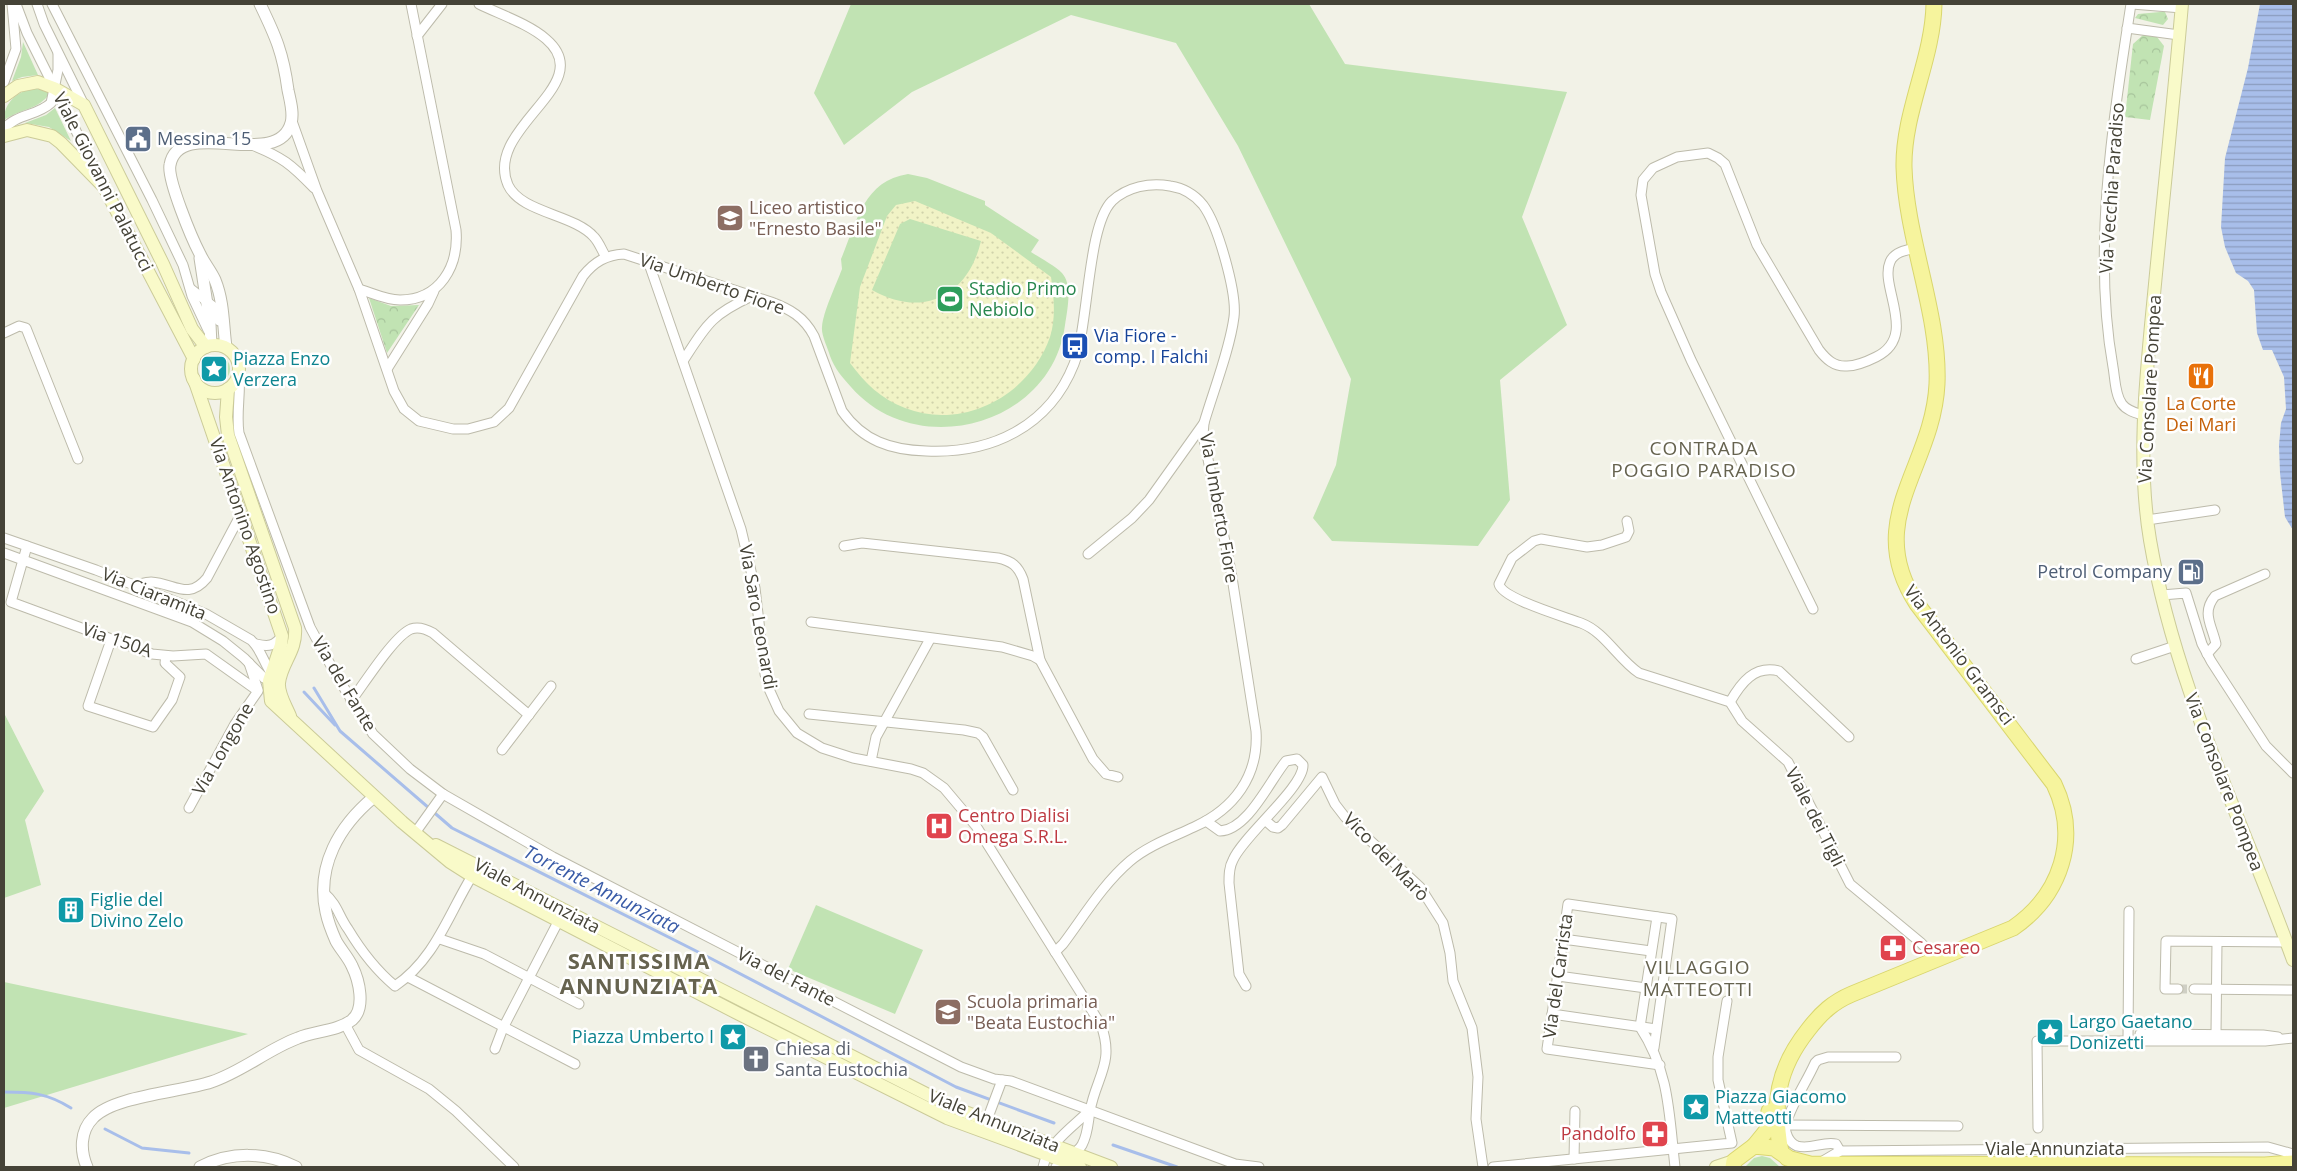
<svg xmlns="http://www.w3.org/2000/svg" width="2297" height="1171" viewBox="0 0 2297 1171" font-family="'Open Sans',sans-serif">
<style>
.green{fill:#c1e3b3}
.sand{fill:url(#sand-dots);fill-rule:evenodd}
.park{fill:url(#park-crowns)}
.water{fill:url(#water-rules)}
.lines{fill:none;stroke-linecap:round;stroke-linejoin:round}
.stream{stroke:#a8beea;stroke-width:3}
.minor-tunnel{stroke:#cfcfc4;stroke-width:9;stroke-dasharray:9 4.5;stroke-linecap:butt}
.minor-casing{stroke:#bdbbab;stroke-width:11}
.tertiary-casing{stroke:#bdbbab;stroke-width:13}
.secondary-casing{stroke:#cbcb98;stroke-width:14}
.primary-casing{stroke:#d9d66e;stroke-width:17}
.minor{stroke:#fff;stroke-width:9}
.tertiary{stroke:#fff;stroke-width:11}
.secondary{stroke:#f9fac9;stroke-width:12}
.primary{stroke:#f6f49d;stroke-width:15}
.labels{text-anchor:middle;stroke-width:5;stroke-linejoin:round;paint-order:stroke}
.service-label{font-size:18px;fill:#4e5e75;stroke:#fff;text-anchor:start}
.street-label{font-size:18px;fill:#454337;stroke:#fff}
.education-label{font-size:18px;fill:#785e54;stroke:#fff;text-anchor:start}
.leisure-label{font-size:18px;fill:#27864d;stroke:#fff;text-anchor:start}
.transit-label{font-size:18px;fill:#164399;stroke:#fff;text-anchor:start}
.culture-label{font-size:18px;fill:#0d838f;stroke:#fff;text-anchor:start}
.food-label{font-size:18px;fill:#c56008;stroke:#fff}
.health-label{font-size:18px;fill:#be3a42;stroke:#fff;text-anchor:start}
.worship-label{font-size:18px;fill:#5b616d;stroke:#fff;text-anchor:start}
.neighbourhood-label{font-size:19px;letter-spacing:1px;fill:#66634f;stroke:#fff}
.water-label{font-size:19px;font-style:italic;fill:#395ba7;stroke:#fff}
.district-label{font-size:22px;font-weight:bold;letter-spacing:1px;fill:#66634f;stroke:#fff}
</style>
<defs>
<pattern id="sand-dots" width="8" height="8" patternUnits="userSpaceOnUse" patternTransform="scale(1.25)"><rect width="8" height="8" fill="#f1f3c6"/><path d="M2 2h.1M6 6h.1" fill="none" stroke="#d0d2ab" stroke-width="1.8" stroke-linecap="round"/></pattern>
<pattern id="park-crowns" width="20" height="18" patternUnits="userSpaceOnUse" patternTransform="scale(1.25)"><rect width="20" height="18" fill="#c1e3b3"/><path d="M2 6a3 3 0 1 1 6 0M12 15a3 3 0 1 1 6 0" fill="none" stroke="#a7c49b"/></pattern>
<pattern id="water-rules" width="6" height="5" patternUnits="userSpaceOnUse" patternTransform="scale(1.25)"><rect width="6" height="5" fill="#a8beea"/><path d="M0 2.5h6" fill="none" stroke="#8b9cbe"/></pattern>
</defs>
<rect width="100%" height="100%" fill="#f2f2e7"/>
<g class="green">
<path d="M851,4H1309L1345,64L1567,92L1522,217L1567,325L1500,380L1510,500L1478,546L1332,541L1313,518L1336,465L1351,379L1238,146L1176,43L1071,15L912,92L844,145L814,93Z"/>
<path d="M23,42L38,75L22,77L12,81L21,57Z"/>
<path d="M32,88L47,91L49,94C40,109 18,110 4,120C4,103 16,93 32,88Z"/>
<path d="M55,108L71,141L49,127L25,123L46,115Z"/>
<path d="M908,174L927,178L985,201V205L1039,240L1031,252C1040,258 1054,265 1062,273C1073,285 1067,311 1065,325C1052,426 916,462 851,387C842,377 835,369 830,356C828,348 821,335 822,327C823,312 836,285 842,269L841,259C857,222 863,181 908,174Z"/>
<circle cx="216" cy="369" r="14"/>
<path d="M4,713L44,791L25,820L41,885L4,898Z"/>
<path d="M816,905L923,950L895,1014L788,969Z"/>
<path d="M4,982L248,1034L4,1108Z"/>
<path d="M1762,1156L1770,1158L1780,1167H1745L1754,1158Z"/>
</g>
<path class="sand" d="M915,201L991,233L1051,277C1054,297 1056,318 1050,337C1030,395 963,431 905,408C881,399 865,383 850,363L860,287L887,216L896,205ZM910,219L981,241C968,296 923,319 872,290L900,224Z"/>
<g class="park">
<path d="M2160,12H2165L2168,19L2163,25L2135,18L2138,14Z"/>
<path d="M2143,35L2157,37L2164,46L2150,120L2125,117L2133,44Z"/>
<path d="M369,298L391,306L419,305L387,353Z"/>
</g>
<path class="water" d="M2260,4H2293V530L2285,517L2280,473L2279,445L2281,423L2286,409L2284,377L2272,350H2263L2257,333L2254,290L2248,281L2236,273L2225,247L2221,227L2225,158L2248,68Z"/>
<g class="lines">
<g class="stream">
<path d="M314,688L340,731L452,828L710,958L956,1087L1054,1123"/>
<path d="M304,692L335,725"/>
<path d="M4,1092C31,1092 47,1093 71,1108"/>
<path d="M105,1129L142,1148L189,1153"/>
<path d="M1113,1145L1177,1167"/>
</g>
<path class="minor-tunnel" d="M2178,989H2194"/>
<g class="minor-casing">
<g id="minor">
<path d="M16,4L27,33L100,179"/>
<path d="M37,4L44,24L84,105"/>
<path d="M52,4L152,200L183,265L192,296L208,330"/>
<path d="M479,4C499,14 529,24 546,39C600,85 483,127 508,185C521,213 574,214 594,237C599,242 602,251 606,257"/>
<path d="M2131,4C2113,120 2092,250 2113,367C2115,378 2115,395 2122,404C2127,411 2137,413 2145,416"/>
<path d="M2132,4L2182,8"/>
<path d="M2127,28L2179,35"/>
<path d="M417,36L442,4"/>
<path d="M4,82L16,49L12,4"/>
<path d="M292,121L317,191L359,289L394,391L404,409L419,421L453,429H468L494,422L509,408L583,276C594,262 606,255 624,254L771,302C790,309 804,317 814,336L842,411C863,441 891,450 926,451C991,454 1049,427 1074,364C1089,325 1087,226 1112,201C1127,187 1150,182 1170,186C1183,188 1195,195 1203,205C1218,225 1237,293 1234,317C1230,349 1213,392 1204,423L1203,435L1231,571L1256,731C1259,776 1234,809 1194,827C1173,837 1149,845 1130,861C1103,884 1084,916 1063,944L1055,952"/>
<path d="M4,129C16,114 37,116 51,103L58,70V54"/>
<path d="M252,145C282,157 291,164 314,188"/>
<path d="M648,261L741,529L755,588L765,674L769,689L779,711L797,733L822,748L853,758L911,769L923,773L944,788L976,826L1101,1025C1115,1063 1096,1077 1090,1111C1088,1123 1088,1134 1082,1145C1077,1154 1063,1159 1056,1167"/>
<path d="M191,289L214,307L219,321"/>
<path d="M359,289C372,293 386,300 400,300C440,300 459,266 456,230L411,4"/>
<path d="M4,333L19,326L26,328L78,459"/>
<path d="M683,361C707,324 711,315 752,296"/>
<path d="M387,369L428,304L434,291"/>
<path d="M239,374C241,394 236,413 239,433L310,627L336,675L373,734L410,769L443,794L553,857L961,1067L994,1079L1011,1081L1235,1164L1259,1167"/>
<path d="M2147,520L2215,510"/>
<path d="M1627,521L1629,531L1626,537L1602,545L1587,547L1541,539L1534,541L1512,558L1499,584C1502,599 1566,617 1581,623C1605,632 1618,659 1639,673L1730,702L1742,721L1788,762L1850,884L1920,942L1937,959"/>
<path d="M4,538L96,570L187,606L206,614L251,640C262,650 264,665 274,677"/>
<path d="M27,546L11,602L152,654L173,656L206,654L258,691L235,724L189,808"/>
<path d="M844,546L862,543L998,558C1012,561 1018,566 1023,579L1040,660L1093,759L1106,774L1118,777"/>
<path d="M4,553L192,622L223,641L244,658L264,678L273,681"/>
<path d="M1088,554L1132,518L1149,500L1204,423"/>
<path d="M135,585C140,584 146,582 151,582C174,583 188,601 207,578L241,514"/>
<path d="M2162,595L2186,593L2202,644L2211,661L2266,746L2293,773"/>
<path d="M1813,609L1691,360L1661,292L1655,274L1641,195L1643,180L1653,168L1677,157L1708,153L1718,158L1725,164L1757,245L1819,350C1826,359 1834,367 1847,366C1856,366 1868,361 1876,357C1919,336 1879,287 1890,262C1894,252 1906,250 1916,248"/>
<path d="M811,622L1002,647L1033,656L1040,660"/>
<path d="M111,640L88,706L153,727L172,700L180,677L165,663L166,656"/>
<path d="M256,644C269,647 274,646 282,636"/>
<path d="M2207,654L2216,644C2212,625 2201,613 2215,596L2265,574"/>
<path d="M2136,659L2175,646"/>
<path d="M249,663L258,690"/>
<path d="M351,701C364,684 394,636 411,629C419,626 426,629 433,633L529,715"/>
<path d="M1730,702C1741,683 1754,665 1779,671L1849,737"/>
<path d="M809,714L964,730L978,733L983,737L1013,790"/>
<path d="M502,750L551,686"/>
<path d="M871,761L876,737L930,639"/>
<path d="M1265,820L1273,827L1278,828L1282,825L1322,777L1335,804L1345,817L1420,887L1443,923L1450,953L1453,981L1472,1028L1478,1077L1476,1119L1483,1167"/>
<path d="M1206,821L1220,831C1248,830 1270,780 1286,761L1297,759L1303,765C1304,787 1243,836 1233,860C1229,867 1229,875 1229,883L1239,974L1246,986"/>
<path d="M415,833L443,794"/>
<path d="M324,893C338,905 338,915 348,929C360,949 377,971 395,986C435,959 448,915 472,876"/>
<path d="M1657,917L1640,1027C1670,1073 1669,1115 1675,1167"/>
<path d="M440,939L484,954L579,1004"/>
<path d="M1563,939L1651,951"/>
<path d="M1558,976L1646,988"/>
<path d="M408,977L575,1064"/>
<path d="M2178,989H2165L2166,941L2287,942"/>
<path d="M2194,989L2293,990"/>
<path d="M1552,1014L1656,1029"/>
<path d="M345,1024L359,1050L429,1089L456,1111L514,1167"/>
<path d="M2140,1034L2263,1035L2278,1037"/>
<path d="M2216,1034L2217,942"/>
<path d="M2128,1041L2129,911"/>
<path d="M1654,1048L1672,919L1568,904L1547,1049L1660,1065"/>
<path d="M495,1049L503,1028L560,918"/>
<path d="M987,1120L1002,1080"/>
<path d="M1782,1125L1958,1126"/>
<path d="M2038,1128L2037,1041H2265L2293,1038"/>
<path d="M1840,1151L1836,1144C1823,1141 1811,1150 1797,1146C1789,1143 1784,1132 1786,1124C1792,1103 1806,1083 1815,1063L1818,1060L1828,1057H1896"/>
<path d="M1574,1159L1575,1111"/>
<path d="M1823,1161L1840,1151L2268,1147L2293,1154"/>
<path d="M1043,1167C1048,1143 1073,1127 1090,1110"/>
<path d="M1493,1167L1732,1143L1718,1080V1057L1727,1001"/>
</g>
</g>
<g class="tertiary-casing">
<g id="tertiary">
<path d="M200,258L210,324L211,345"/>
<path d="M226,347C223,325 224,302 215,280C211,271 204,263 200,254C192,239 167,179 170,165C179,115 278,172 291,123C294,113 290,100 288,90C283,53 276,37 260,4"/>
<path d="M87,1167C80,1151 80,1131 93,1118C113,1096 181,1092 211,1082C242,1072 268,1049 298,1038C315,1031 338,1031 352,1020C366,1008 359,980 352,966C348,957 341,950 336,941C332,932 328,922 326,912C316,866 339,826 374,797"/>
<path d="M200,1167C231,1151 266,1152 296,1167"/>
</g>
</g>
<g class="secondary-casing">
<g id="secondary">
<path d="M2182,4C2174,97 2164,191 2155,284C2147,368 2136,456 2150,540C2175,687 2243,821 2293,960"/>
<path d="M4,96L18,86L38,82L54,88L84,105L163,264L192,329L206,347"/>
<path d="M4,136L27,130L52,136L61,143L104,187L194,359"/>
<circle cx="215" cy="369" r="24"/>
<path d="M194,379L282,636L281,645L269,681L271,701L402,822L450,862L472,876L739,1014L947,1118L1080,1167"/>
<path d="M228,389L226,417L228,435L295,628C297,651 281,663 279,683C278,694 286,706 290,716"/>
<path d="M436,845L952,1107L1111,1167"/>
<path d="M1716,1167L1734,1161"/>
</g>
</g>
<g class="primary-casing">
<g id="primary">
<path d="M1754,1146L1767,1130L1769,1111"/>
<path d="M1781,1152C1772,1104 1777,1069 1808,1030C1821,1013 1833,1002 1852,994L2013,928C2061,895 2080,838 2054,784L1917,604C1862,520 1933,468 1937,384C1940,314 1906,239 1904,167C1903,112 1933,59 1934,4"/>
<path d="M1787,1158L1810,1164L2265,1165L2293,1163"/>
<path d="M1733,1167L1734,1161L1754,1146L1774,1148L1787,1157"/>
</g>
</g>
<use href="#minor" class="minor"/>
<use href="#tertiary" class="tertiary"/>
<use href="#secondary" class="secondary"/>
<use href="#primary" class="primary"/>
</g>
<defs>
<g id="civic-square" transform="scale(1.4375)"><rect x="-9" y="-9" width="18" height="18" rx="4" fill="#5c6f8a" stroke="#fff"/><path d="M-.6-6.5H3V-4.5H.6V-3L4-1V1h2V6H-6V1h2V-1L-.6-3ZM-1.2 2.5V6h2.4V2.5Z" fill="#fff"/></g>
<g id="school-square" transform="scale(1.4375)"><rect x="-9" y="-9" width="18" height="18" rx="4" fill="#8d6e63" stroke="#fff"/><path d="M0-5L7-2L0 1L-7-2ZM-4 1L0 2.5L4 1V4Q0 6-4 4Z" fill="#fff"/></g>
<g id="stadium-square" transform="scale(1.4375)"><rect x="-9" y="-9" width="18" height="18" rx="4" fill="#2e9e5b" stroke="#fff"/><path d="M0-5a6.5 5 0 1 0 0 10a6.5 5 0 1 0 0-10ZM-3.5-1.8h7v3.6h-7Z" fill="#fff"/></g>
<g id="bus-square" transform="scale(1.4375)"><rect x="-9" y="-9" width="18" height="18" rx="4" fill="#1a4fb4" stroke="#fff"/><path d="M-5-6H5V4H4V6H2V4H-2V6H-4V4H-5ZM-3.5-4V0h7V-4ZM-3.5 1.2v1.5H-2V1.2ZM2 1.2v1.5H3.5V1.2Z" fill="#fff"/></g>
<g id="sight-square" transform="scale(1.4375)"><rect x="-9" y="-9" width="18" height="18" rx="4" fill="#0f9aa8" stroke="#fff"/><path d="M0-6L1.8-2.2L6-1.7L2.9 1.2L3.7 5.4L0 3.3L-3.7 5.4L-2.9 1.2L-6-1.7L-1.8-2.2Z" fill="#fff"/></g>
<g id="restaurant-square" transform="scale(1.4375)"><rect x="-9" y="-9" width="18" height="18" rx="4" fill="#e8710a" stroke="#fff"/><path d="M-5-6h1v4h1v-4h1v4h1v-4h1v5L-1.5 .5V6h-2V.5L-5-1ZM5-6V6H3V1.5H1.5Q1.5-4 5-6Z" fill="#fff"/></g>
<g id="fuel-square" transform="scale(1.4375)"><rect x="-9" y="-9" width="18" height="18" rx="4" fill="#5c6f8a" stroke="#fff"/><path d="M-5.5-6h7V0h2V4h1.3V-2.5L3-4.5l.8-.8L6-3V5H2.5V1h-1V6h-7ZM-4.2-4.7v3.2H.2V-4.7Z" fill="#fff"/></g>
<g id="hospital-square" transform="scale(1.4375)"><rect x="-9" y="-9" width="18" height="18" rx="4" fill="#e0444e" stroke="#fff"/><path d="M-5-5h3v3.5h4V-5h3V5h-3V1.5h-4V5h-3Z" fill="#fff"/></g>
<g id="building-square" transform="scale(1.4375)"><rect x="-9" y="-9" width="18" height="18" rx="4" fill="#0f9aa8" stroke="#fff"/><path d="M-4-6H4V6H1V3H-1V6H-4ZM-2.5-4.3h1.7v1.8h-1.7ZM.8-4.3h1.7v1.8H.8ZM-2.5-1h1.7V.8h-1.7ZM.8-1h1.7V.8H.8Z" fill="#fff"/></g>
<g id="pharmacy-square" transform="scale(1.4375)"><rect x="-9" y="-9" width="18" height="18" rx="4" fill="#e0444e" stroke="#fff"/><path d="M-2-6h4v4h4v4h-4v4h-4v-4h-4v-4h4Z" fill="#fff"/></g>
<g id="church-square" transform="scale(1.4375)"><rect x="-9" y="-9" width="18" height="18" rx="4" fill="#6b7280" stroke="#fff"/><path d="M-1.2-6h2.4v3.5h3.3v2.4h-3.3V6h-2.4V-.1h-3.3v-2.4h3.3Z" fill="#fff"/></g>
</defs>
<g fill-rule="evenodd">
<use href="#civic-square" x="138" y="139"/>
<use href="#school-square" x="730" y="218"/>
<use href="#stadium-square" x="950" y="299"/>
<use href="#bus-square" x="1075" y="346"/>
<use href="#sight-square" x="214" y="369"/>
<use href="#restaurant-square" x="2201" y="376"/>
<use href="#fuel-square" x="2191" y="572"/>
<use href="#hospital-square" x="939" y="826"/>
<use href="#building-square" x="71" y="910"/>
<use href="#pharmacy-square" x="1893" y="948"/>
<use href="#school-square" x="948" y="1012"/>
<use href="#sight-square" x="2050" y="1032"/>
<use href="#sight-square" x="733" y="1037"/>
<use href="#church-square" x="756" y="1059"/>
<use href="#sight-square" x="1696" y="1107"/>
<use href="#pharmacy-square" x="1655" y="1134"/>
</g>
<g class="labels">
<g class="service-label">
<text x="157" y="145">Messina 15</text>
<text x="2172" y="578" text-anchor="end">Petrol Company</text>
</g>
<g class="street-label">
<text transform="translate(103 182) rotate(63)" y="6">Viale Giovanni Palatucci</text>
<text transform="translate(2112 188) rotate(-86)" y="6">Via Vecchia Paradiso</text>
<text transform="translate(712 284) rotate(19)" y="6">Via Umberto Fiore</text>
<text transform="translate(2150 389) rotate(-87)" y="6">Via Consolare Pompea</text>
<text transform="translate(1219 508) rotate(80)" y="6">Via Umberto Fiore</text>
<text transform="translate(245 526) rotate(71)" y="6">Via Antonino Agostino</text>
<text transform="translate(154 594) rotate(22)" y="6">Via Ciaramita</text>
<text transform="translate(758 617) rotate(80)" y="6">Via Saro Leonardi</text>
<text transform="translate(117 640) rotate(19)" y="6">Via 150A</text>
<text transform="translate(1959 655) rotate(53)" y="6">Via Antonio Gramsci</text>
<text transform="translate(344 684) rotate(59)" y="6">Via del Fante</text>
<text transform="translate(223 749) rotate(-60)" y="6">Via Longone</text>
<text transform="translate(2224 782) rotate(69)" y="6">Via Consolare Pompea</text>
<text transform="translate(1815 817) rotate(63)" y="6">Viale dei Tigli</text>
<text transform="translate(1386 857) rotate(46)" y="6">Vico del Marò</text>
<text transform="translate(537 896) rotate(28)" y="6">Viale Annunziata</text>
<text transform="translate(1558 976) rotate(-82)" y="6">Via del Carrista</text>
<text transform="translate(786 977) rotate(27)" y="6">Via del Fante</text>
<text transform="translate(994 1121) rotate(22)" y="6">Viale Annunziata</text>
<text x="2055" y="1155">Viale Annunziata</text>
</g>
<g class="education-label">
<text x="749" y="214">Liceo artistico<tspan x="749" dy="21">"Ernesto Basile"</tspan></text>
<text x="967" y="1008">Scuola primaria<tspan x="967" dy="21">"Beata Eustochia"</tspan></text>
</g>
<g class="leisure-label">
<text x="969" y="295">Stadio Primo<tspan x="969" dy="21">Nebiolo</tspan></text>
</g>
<g class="transit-label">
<text x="1094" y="342">Via Fiore -<tspan x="1094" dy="21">comp. I Falchi</tspan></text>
</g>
<g class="culture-label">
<text x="233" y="365">Piazza Enzo<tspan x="233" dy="21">Verzera</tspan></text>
<text x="90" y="906">Figlie del<tspan x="90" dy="21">Divino Zelo</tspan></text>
<text x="2069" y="1028">Largo Gaetano<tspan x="2069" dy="21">Donizetti</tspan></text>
<text x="714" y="1043" text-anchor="end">Piazza Umberto I</text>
<text x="1715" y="1103">Piazza Giacomo<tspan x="1715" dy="21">Matteotti</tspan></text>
</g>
<g class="food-label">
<text x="2201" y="410">La Corte<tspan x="2201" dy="21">Dei Mari</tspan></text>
</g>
<g class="health-label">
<text x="958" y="822">Centro Dialisi<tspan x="958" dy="21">Omega S.R.L.</tspan></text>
<text x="1912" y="954">Cesareo</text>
<text x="1636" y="1140" text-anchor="end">Pandolfo</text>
</g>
<g class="worship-label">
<text x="775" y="1055">Chiesa di<tspan x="775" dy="21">Santa Eustochia</tspan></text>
</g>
<g class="neighbourhood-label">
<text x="1704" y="455">CONTRADA<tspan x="1704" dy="22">POGGIO PARADISO</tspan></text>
<text x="1698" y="974">VILLAGGIO<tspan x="1698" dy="22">MATTEOTTI</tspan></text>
</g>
<g class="water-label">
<text transform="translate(602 889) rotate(27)" y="7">Torrente Annunziata</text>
</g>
<g class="district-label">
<text x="639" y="969">SANTISSIMA<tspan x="639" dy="25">ANNUNZIATA</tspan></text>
</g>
</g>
<rect width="2297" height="1171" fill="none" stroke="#454337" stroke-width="10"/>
</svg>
